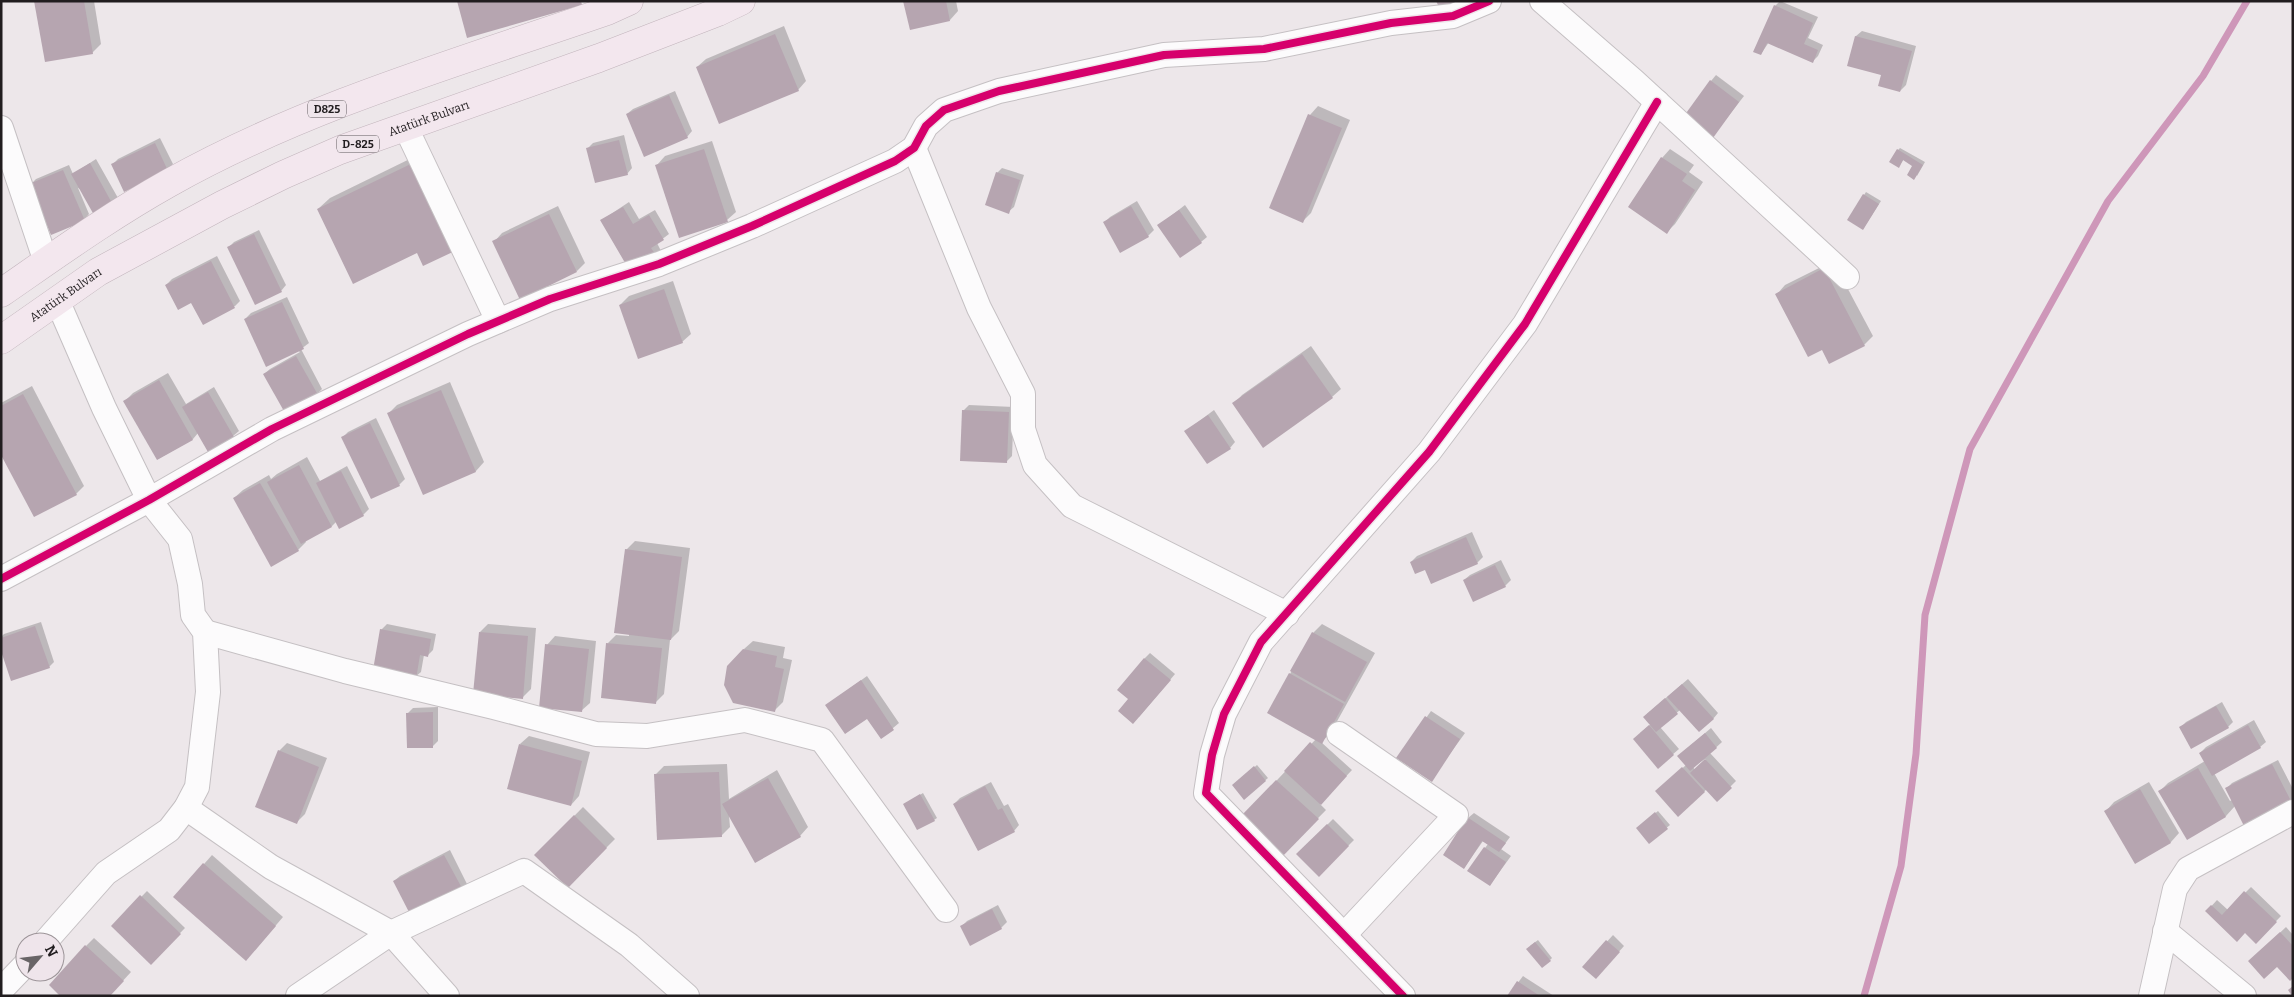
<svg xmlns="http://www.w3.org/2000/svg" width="2294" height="997" viewBox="0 0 2294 997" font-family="Bitter,serif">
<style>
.shadow{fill:#0003;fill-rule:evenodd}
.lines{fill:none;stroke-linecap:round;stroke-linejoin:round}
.stream{stroke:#ce97b9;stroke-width:7}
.building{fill:#b6a5b0}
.street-casing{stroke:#c5c0c3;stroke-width:26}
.highway-casing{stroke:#c2b4bc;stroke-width:29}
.street{stroke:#fcfbfc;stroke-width:24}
.highway{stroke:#f3e7ee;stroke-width:28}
.cycleway-casing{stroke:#efe5eb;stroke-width:11}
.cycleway{stroke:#d6006c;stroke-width:8}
.labels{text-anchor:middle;stroke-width:5;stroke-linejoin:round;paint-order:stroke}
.shield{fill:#efe5eb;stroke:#5f595c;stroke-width:1}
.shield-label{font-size:11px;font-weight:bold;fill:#211d1f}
.street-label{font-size:12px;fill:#211d1f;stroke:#efe5eb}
</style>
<rect width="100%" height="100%" fill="#ede7ea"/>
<g class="shadow">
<path d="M36,1H94L101,44L92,53Z"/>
<path d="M904,1H956L958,11L950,20Z"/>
<path d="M1780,1L1818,17L1808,38L1823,45L1818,56L1812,62L1769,42L1761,54L1775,6Z"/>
<path d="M784,26L806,81L798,90L697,67L706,59Z"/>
<path d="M1862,31L1916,46L1906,85L1900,91L1883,75L1848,65L1856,36Z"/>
<path d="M1716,75L1744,96L1713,136L1711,81Z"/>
<path d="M675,91L692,131L687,137L627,114L633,109Z"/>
<path d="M1318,106L1350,120L1311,213L1303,221L1310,115Z"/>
<path d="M624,135L632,168L627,174L588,148L593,143Z"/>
<path d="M160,138L173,164L167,170L112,165L118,159Z"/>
<path d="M712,141L736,212L727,220L657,165L665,156Z"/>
<path d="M1900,148L1925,162L1917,176L1914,166L1904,159L1899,166L1897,151Z"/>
<path d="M1670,149L1694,165L1689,172L1703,182L1675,224L1667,232L1662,158Z"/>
<path d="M426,151L417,252L318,209L330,198Z"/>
<path d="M96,159L118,198L113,204L78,188L89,214L84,220L31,184L36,179L69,165L73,174Z"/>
<path d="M1002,168L1024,175L1014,207L1008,212L997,173Z"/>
<path d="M1866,192L1881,201L1863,229L1864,195Z"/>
<path d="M1137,201L1154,230L1148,236L1121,251L1105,222L1110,217Z"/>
<path d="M629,202L639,219L655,210L669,234L657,243L661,251L656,256L602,220Z"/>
<path d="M1185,205L1207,237L1201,242L1159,225Z"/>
<path d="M558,206L585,263L577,271L494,242L502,233Z"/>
<path d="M259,230L286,285L281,291L229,247L234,242Z"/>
<path d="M217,256L240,301L235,306L203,323L191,301L166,285L172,279Z"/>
<path d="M1833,261L1873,336L1864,345L1777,294L1785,285Z"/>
<path d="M673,281L691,334L682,342L620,305L629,296Z"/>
<path d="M287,297L309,343L301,349L322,389L317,394L264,374L270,369L300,352L245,319L251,313Z"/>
<path d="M1311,346L1341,389L1332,397L1234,404L1242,395Z"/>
<path d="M168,373L186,404L214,387L239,431L233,436L208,451L198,433L193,439L158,459L125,401L133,393Z"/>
<path d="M450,382L484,462L476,471L423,493L389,413L397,405Z"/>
<path d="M32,386L84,486L76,494L1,452V403Z"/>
<path d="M969,405L1014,407L1012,456L1006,462L963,411Z"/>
<path d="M1214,410L1235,442L1230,448L1186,431Z"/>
<path d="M376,418L405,479L399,485L371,498L343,437L348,432Z"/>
<path d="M307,457L320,481L347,466L369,509L363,515L340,527L337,521L332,526L305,540L306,542L298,550L234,498L243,490L269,475L271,479L277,474Z"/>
<path d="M1472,532L1483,557L1477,563L1411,562L1417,556Z"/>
<path d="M635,541L690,548L679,631L670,640L664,694L656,702L608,643L616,635L629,636L626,550Z"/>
<path d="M1501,560L1511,580L1505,586L1464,580L1470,575Z"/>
<path d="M41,622L54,662L49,667L1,647V637L4,634Z"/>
<path d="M387,624L436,634L433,650L427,656L424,655L421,672L415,677L381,630Z"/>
<path d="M488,624L536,628L531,689L522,698L480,632Z"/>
<path d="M1322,624L1375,653L1330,734L1321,742L1352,770L1320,804L1326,810L1281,856L1242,817L1316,739L1290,674L1313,633Z"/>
<path d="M555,636L596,641L590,703L581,711L547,645Z"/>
<path d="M753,641L785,647L783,658L792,660L783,702L775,710L744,649Z"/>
<path d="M1150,653L1175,674L1139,717L1129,699L1145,658Z"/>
<path d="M867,676L899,723L881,738L867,717L827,705Z"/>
<path d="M1688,679L1718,713L1713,719L1680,710L1660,727L1679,749L1658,767L1640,733L1651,724L1647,714Z"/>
<path d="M2222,702L2233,722L2228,727L2180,728L2186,722Z"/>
<path d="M438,707V741L433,746L407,714L413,708Z"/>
<path d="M1431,711L1465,733L1431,780L1398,758Z"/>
<path d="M2254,720L2266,742L2260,747L2214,773L2230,801L2232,800L2226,789L2232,783L2278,760L2293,789V801L2235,806L2226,816L2188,838L2160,791L2168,783L2205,761L2200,753L2206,747Z"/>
<path d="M1711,728L1722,742L1710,753L1736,781L1717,800L1707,789L1678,815L1663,786L1686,765L1684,751ZM1705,759L1706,760L1695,770L1693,767Z"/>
<path d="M529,736L590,752L579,796L571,805L520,744Z"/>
<path d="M287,743L327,758L305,814L297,822L279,751Z"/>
<path d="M727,764L729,799L777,770L808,827L800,836L729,815L730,827L721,836L655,775L664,766Z"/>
<path d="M1257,765L1268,778L1244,798L1234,785Z"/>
<path d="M991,782L1004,806L1008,804L1019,825L1014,831L954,804L960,798Z"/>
<path d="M2149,782L2179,833L2171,842L2136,862L2106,811L2114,802Z"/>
<path d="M923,793L937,818L934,820L905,804Z"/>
<path d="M583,807L615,839L568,886L536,855Z"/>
<path d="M1658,811L1670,825L1649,842L1640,826Z"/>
<path d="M1474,813L1510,837L1501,849L1511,856L1490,885L1485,848L1488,844L1483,841L1464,868L1468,818Z"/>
<path d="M1333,819L1354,840L1319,875L1298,854Z"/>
<path d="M450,850L467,884L462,889L394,881L400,876Z"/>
<path d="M212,855L283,917L254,951L175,897Z"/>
<path d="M2251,887L2281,916L2256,942L2245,932L2207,911L2217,900L2228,910Z"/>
<path d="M147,891L185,928L151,963L113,926Z"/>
<path d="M998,905L1007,922L1001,928L961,927L967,921Z"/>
<path d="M2286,927L2293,935V976L2277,965L2250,961Z"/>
<path d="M1613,935L1624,946L1601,972L1584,967Z"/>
<path d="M94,938L131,972L109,996L86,946Z"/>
<path d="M1538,940L1552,958L1550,960L1530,946Z"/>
<path d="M1523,976L1554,996H1508Z"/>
</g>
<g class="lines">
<path class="stream" d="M1864,996L1901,866L1916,754L1925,615L1970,449L2108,201L2203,76L2247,1"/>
</g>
<g class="building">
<path d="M34,1H84L93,54L45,62Z"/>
<path d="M457,1H581L582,5L467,38Z"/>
<path d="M903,1H946L950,21L910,30Z"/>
<path d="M1436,1H1457L1441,11Z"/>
<path d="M1774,5L1813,23L1804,44L1818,50L1813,63L1767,43L1761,55L1753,52Z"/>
<path d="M775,34L799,91L719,124L696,67Z"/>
<path d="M1855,36L1912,51L1900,92L1878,86L1881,75L1847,66Z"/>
<path d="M1710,80L1739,102L1713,138L1684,116Z"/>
<path d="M669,95L688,138L644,157L626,114Z"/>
<path d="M1308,114L1342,128L1303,223L1269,208Z"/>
<path d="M619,140L628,175L595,183L586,148Z"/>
<path d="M155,143L168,171L124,192L111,164Z"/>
<path d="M704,149L728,222L679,238L655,165Z"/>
<path d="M1897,149L1923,165L1914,180L1907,175L1912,166L1903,160L1899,168L1889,162Z"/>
<path d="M1661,157L1687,174L1682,181L1695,190L1667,234L1628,207Z"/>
<path d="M415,162L457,250L423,266L417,253L353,284L317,209Z"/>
<path d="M90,163L113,205L94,215L71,174Z"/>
<path d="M63,170L85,221L51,235L29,184Z"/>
<path d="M996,172L1020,180L1009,214L985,205Z"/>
<path d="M1863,194L1879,204L1863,230L1847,220Z"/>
<path d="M1131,206L1149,237L1120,253L1103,222Z"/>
<path d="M623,207L633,224L649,215L664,240L651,248L657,257L631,273L600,220Z"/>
<path d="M1179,210L1202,243L1180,258L1157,225Z"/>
<path d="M549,214L577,272L520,300L492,241Z"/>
<path d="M254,234L282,292L255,305L227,247Z"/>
<path d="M211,261L235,308L203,325L191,303L178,310L165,285Z"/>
<path d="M1824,268L1865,346L1829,364L1822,350L1808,357L1775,294Z"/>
<path d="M664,289L683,343L638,359L619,305Z"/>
<path d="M282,302L304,349L266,367L244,319Z"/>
<path d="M1302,354L1333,398L1263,448L1232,403Z"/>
<path d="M296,356L318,395L285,413L263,374Z"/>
<path d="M159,380L193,440L157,460L123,401Z"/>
<path d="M441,390L476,472L423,495L387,413Z"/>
<path d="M208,392L234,437L208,452L182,407Z"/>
<path d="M23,394L77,495L34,517L1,455V406Z"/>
<path d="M962,410L1009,412L1007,463L960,461Z"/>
<path d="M1208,415L1231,449L1207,464L1184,431Z"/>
<path d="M370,423L400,486L371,499L341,437Z"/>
<path d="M299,465L332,527L301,544L267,482Z"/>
<path d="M341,471L364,516L339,529L316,483Z"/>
<path d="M260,483L299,551L271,567L233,498Z"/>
<path d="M1466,537L1478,564L1431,584L1425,570L1415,574L1410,562Z"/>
<path d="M625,549L682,557L671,640L614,633Z"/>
<path d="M1495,565L1506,587L1473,602L1463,580Z"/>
<path d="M35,626L50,668L11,681L1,651V638Z"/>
<path d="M380,629L431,639L428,657L420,655L416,679L373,670Z"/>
<path d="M479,632L528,636L523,699L473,694Z"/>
<path d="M1312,632L1367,662L1345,702L1290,671Z"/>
<path d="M606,643L662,648L656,704L601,698Z"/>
<path d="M545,644L589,649L582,712L539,708Z"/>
<path d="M743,649L777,656L775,667L784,669L775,712L733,703L724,685L727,666Z"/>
<path d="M1144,658L1171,680L1133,724L1118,711L1128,699L1117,690Z"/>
<path d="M1289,673L1344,704L1322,744L1267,713Z"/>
<path d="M861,680L894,730L881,739L867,719L845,734L825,705Z"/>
<path d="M1682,684L1714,719L1699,732L1667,697Z"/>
<path d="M1665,698L1678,714L1656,732L1643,717Z"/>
<path d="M2216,706L2229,728L2191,749L2179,727Z"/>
<path d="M433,712V748H407L406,713Z"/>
<path d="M1425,716L1460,739L1432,782L1396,758Z"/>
<path d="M1649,725L1674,755L1658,769L1633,739Z"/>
<path d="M2248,725L2261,748L2212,776L2199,753Z"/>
<path d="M1705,733L1717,748L1690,771L1677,756Z"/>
<path d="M1310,742L1347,776L1321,805L1284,771Z"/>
<path d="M519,744L582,761L571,806L507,789Z"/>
<path d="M278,750L319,767L297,824L255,807Z"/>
<path d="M1705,759L1732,788L1717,802L1690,773Z"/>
<path d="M2272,764L2292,803L2245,828L2225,788Z"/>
<path d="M1254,766L1266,781L1244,800L1232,785Z"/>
<path d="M1682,767L1705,792L1678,817L1655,791Z"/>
<path d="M2198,768L2226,817L2187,840L2158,791Z"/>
<path d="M719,772L722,837L657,840L654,774Z"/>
<path d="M768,778L801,837L755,863L722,804Z"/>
<path d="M1276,780L1319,819L1281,858L1240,817Z"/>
<path d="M985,786L998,810L1002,808L1015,832L978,851L953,804Z"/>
<path d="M2140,789L2171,843L2135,864L2104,811Z"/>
<path d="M920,794L935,821L917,830L903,804Z"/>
<path d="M1655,812L1668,829L1649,844L1636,828Z"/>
<path d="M574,815L607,848L568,888L534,855Z"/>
<path d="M1467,817L1506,843L1499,852L1482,841L1464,869L1443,855Z"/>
<path d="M1327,824L1349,846L1319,877L1296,854Z"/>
<path d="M1484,847L1506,862L1490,886L1467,871Z"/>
<path d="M444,855L463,890L411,916L393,881Z"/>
<path d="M203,863L276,926L246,961L173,897Z"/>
<path d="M2244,891L2277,922L2256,944L2245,933L2237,942L2205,911L2211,905L2222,915Z"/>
<path d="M140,895L181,934L151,965L111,926Z"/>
<path d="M992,909L1002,929L970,946L960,926Z"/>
<path d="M2280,932L2293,946V978L2290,981L2277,967L2264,979L2248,961Z"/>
<path d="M1606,940L1620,952L1596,979L1582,967Z"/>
<path d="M1535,942L1551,961L1542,968L1526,949Z"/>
<path d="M85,945L124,981L110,996H60L49,985Z"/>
<path d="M1517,981L1540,996H1507Z"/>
<path d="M2293,986V996H2292L2288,990Z"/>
</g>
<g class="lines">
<g class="street-casing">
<g id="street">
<path d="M1542,1L1634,81L1847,277"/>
<path d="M1,128L46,262"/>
<path d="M406,128L498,321"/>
<path d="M914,148L979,308L1023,394V429L1035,465L1072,506L1287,614"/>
<path d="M1,579L149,500L272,429L468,334L550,299L659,264L752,226L895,161L914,148L926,126L944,110L999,91L1164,55L1264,49L1391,23L1453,16L1489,1"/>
<path d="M205,632L345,671L494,707L596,734L647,736L745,720L822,740L946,910"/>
<path d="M1339,734L1456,815L1344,935"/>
<path d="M186,808L271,867L391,933L447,996"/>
<path d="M2165,931L2244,996"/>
<path d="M45,942L106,873L169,830L186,808L197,787L208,692L205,632L193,615L190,584L180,539L149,500L104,408L57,300"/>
<path d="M1,990L25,965"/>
<path d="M298,996L391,933L524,871L629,945L687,996"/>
<path d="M1403,996L1206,793L1212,755L1224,714L1261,642L1429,452L1525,324L1657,102"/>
<path d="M2151,996L2175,889L2188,869L2293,812"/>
</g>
</g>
<g class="highway-casing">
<g id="highway">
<path d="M1,293C56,255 110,216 169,183C306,106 459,62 607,11L629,1"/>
<path id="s1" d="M1,340L98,272L222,205L283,175L340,150L599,58L718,12L741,1"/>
</g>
</g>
<use href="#street" class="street"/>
<use href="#highway" class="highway"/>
<g class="cycleway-casing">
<g id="cycleway">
<path d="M1,579L149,500L272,429L468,334L550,299L659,264L752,226L895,161L914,148L926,126L944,110L999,91L1164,55L1264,49L1391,23L1453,16L1489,1"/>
<path d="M1403,996L1206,793L1212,755L1224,714L1261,642L1429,452L1525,324L1657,102"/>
</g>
</g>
<use href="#cycleway" class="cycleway"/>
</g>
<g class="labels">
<g class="shield">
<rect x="308" y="100.5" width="38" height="17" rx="4"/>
<rect x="337" y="135.5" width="42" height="17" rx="4"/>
</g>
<g class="shield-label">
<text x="327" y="113">D825</text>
<text x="358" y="148">D-825</text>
</g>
<g class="street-label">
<text dy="4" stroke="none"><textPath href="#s1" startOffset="484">Atatürk Bulvarı</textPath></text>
<text dy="4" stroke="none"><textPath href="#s1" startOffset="79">Atatürk Bulvarı</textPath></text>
</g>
</g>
<rect width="2294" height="997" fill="none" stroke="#211d1f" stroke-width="5"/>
<g transform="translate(40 957) rotate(62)"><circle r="24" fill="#efe5eb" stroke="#9d9599"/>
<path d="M0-4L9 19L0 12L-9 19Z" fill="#686466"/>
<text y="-8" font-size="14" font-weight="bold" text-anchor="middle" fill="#211d1f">N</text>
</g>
</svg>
